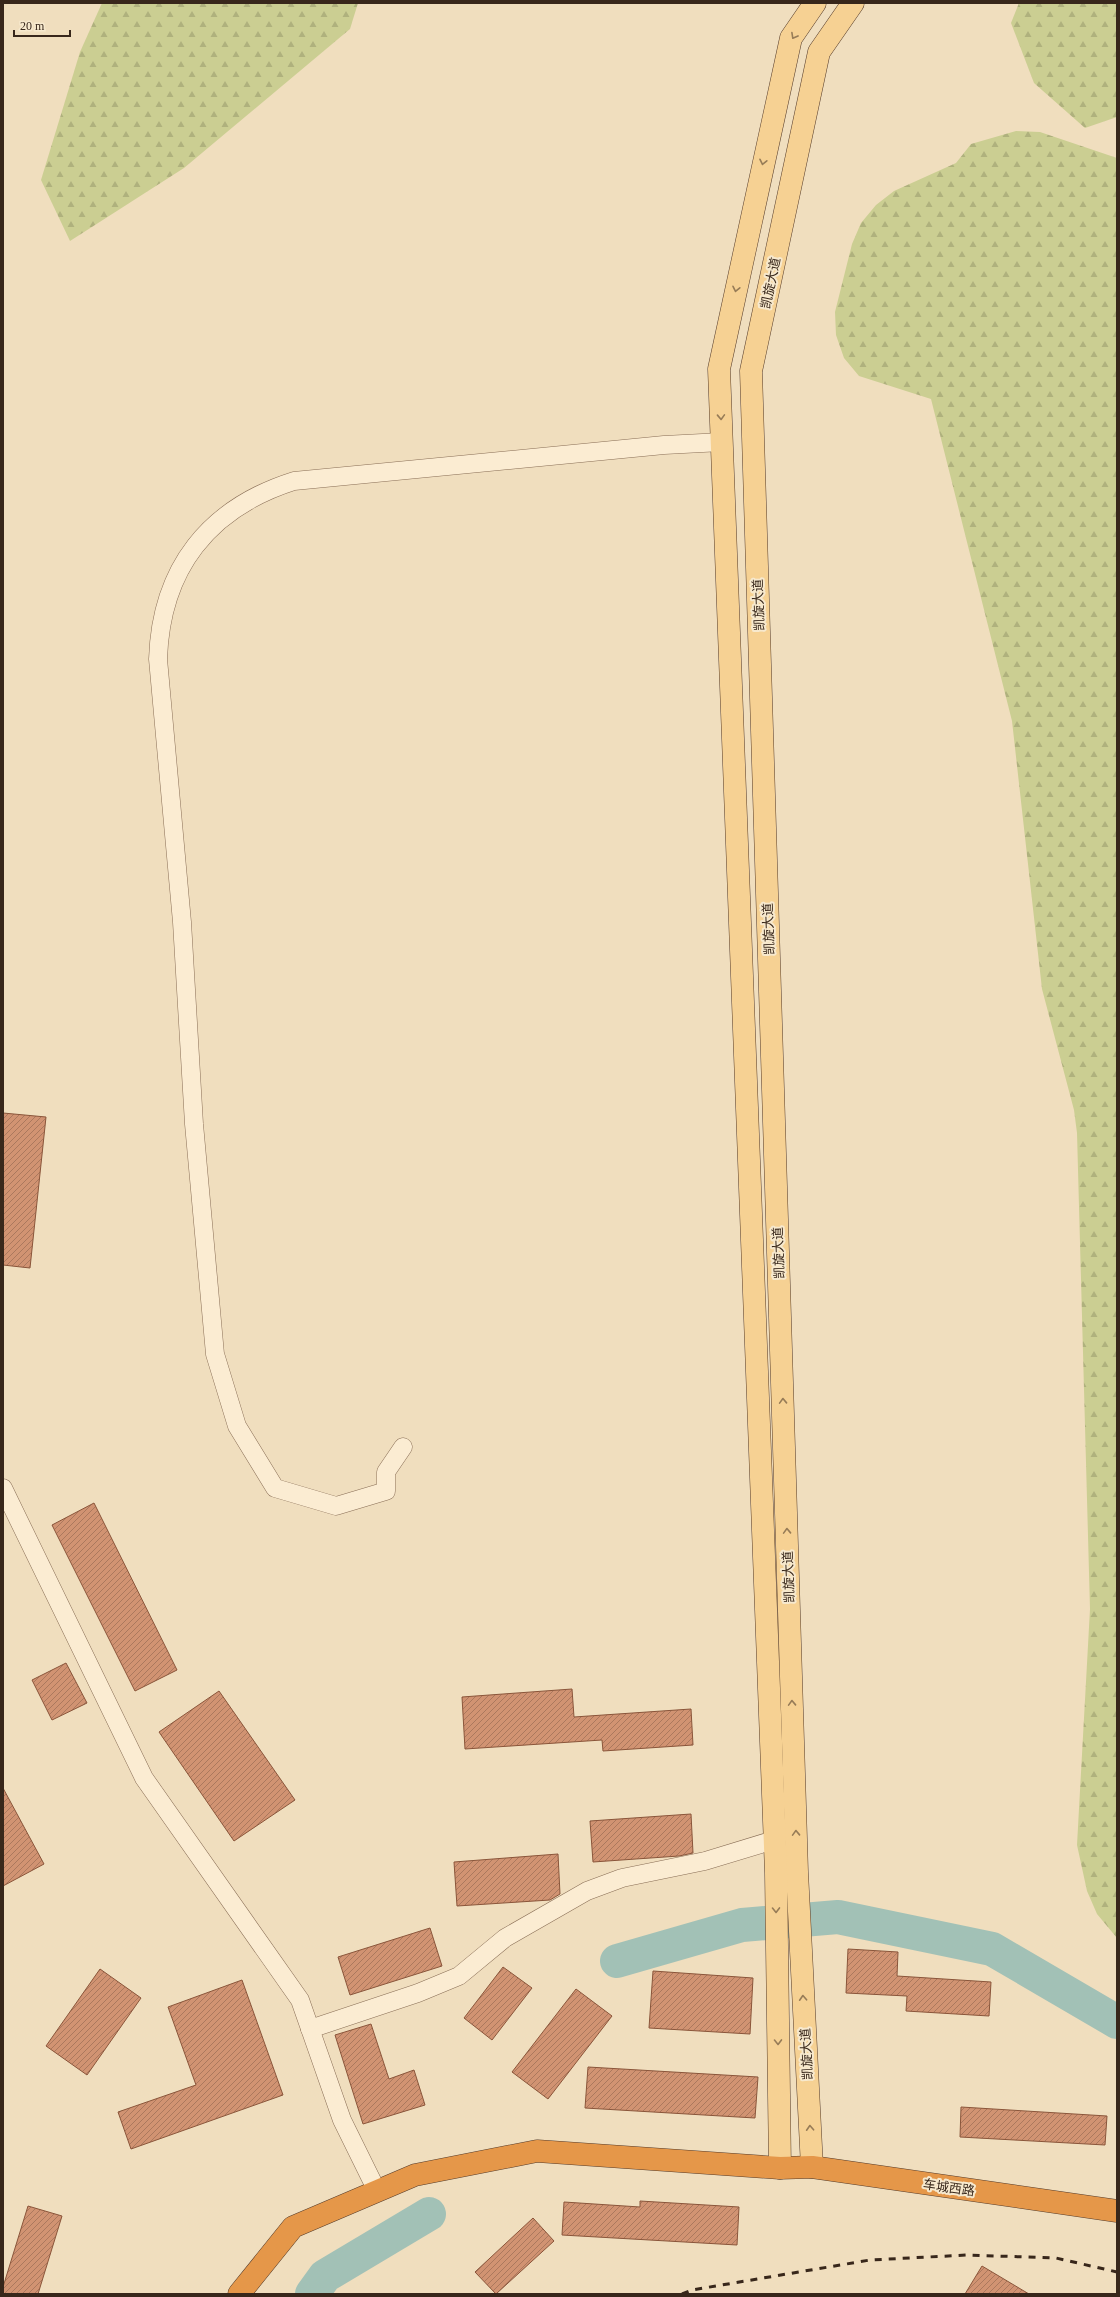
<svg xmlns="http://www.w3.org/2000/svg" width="1120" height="2297" viewBox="0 0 1120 2297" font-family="'Times New Roman','Noto Sans SC',serif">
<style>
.forest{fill:url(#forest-firs)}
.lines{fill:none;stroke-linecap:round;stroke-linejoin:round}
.river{stroke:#a2c1b6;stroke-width:34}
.building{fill:url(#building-hatch);stroke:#8a553a}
.minor-casing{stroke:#896e56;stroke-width:19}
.major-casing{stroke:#563c2b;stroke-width:23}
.highway-casing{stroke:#563c2b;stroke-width:23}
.minor{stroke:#fbecd2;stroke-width:18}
.major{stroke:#f6d193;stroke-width:22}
.highway{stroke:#e59749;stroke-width:22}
.rail{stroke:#38271b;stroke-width:3;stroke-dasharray:7 7;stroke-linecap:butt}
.oneway{stroke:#977c57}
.labels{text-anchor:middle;stroke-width:4;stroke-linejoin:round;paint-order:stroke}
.street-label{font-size:13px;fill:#38271b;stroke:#f7e9ce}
</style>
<defs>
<pattern id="forest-firs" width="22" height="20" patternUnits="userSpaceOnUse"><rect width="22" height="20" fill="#cbce92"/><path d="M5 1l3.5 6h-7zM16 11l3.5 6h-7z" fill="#afb17d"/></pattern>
<pattern id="building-hatch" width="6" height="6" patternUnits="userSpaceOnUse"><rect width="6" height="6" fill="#d19372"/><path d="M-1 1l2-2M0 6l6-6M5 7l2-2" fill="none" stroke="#ab785d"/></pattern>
</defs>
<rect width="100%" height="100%" fill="#f0debe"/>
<g class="forest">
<path d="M102,3H358L350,29L184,168L70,241L41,180L80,52Z"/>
<path d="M1019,3H1117V117L1085,128L1034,83L1011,23Z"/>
<path d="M1016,131L1040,132L1117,158V1938L1097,1914L1087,1891L1077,1845L1090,1609L1077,1133L1074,1110L1042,989L1012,721L931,399L859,376L844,358L836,335L835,312L852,244L861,223L876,205L894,191L956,163L971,144Z"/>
</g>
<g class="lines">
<g class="river">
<path d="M617,1961L742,1925L838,1917L992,1949L1117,2022"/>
<path d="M312,2294L325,2276L429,2214"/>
</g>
</g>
<g class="building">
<path d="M3,1113L46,1117L30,1268L3,1265Z"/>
<path d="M94,1503L177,1670L135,1691L52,1525Z"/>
<path d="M66,1663L87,1703L52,1720L32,1680Z"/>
<path d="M572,1689L574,1717L691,1709L693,1745L603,1751L602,1740L465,1749L462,1697Z"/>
<path d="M219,1691L295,1800L234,1841L159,1732Z"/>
<path d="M3,1788L44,1864L3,1886Z"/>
<path d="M691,1814L693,1853L679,1856L593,1862L590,1821Z"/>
<path d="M558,1854L560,1894L550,1900L457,1906L454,1862Z"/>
<path d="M430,1928L442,1966L350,1995L338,1957Z"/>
<path d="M848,1949L898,1952L897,1976L991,1982L989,2016L906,2011L907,1996L846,1993Z"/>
<path d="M503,1967L532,1988L492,2040L464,2018Z"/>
<path d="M100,1969L141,1998L87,2075L46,2046Z"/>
<path d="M653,1971L753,1978L750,2034L649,2028Z"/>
<path d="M242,1980L283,2095L131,2149L118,2112L196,2085L168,2007Z"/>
<path d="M576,1989L612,2016L548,2099L512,2072Z"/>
<path d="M371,2024L389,2079L414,2070L425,2105L363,2124L335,2035Z"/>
<path d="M588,2067L758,2077L755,2118L585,2108Z"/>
<path d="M961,2107L1107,2116L1105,2145L960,2137Z"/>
<path d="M640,2201L739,2207L737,2245L562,2235L564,2202L640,2207Z"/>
<path d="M28,2206L62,2216L38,2294H3V2287Z"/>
<path d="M533,2218L554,2241L496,2294L475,2272Z"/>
<path d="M982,2266L1029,2294H965Z"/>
</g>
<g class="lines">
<g class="minor-casing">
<g id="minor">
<path d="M403,1447L386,1472V1491L336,1506L275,1488L237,1426L215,1354L194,1124L182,922L158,659C161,568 209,508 294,481L664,445L722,442"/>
<path d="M3,1488L144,1778L300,2000L342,2120L377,2191"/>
<path d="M310,2029L418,1993L459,1976L505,1938L587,1891L622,1878L705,1861L774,1840"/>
</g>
</g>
<g class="major-casing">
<g id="major">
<path d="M812,2167L797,1872L751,371L819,52L853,3"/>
<path d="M780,2168L776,1873L719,369L791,38L815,3"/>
</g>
</g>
<g class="highway-casing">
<path id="highway" d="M239,2294L293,2227L415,2175L537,2151L780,2168L812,2167L1117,2211"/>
</g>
<use href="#minor" class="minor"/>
<use href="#major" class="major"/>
<use href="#highway" class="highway"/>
<path class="rail" d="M682,2294L692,2290L870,2260L967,2255L1056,2258L1117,2272"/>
</g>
<defs><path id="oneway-chevron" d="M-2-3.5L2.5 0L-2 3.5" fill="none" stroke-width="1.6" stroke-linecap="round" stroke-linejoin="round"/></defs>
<g class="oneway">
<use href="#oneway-chevron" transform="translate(794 36) rotate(119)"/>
<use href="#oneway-chevron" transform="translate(763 162) rotate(102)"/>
<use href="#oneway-chevron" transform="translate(736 289) rotate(102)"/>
<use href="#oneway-chevron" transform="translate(721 417) rotate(88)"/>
<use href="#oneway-chevron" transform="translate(783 1401) rotate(-92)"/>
<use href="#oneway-chevron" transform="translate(787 1531) rotate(-92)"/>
<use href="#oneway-chevron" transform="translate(792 1703) rotate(-92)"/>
<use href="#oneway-chevron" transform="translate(796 1833) rotate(-92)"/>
<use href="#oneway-chevron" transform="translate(776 1910) rotate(89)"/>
<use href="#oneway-chevron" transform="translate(803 1998) rotate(-93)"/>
<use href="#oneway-chevron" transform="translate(778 2042) rotate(89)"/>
<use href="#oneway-chevron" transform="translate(810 2128) rotate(-93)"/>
</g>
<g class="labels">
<g class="street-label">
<text transform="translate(770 283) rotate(-78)" y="5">凯旋大道</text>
<text transform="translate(758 605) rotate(-92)" y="5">凯旋大道</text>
<text transform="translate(768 929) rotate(-92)" y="5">凯旋大道</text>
<text transform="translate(778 1253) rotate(-92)" y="5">凯旋大道</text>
<text transform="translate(788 1577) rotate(-92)" y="5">凯旋大道</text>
<text transform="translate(806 2054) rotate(-93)" y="5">凯旋大道</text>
<text transform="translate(949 2187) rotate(8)" y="5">车城西路</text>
</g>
</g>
<rect width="1120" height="2297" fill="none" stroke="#38271b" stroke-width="8"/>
<path d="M14 30v6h56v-6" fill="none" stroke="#38271b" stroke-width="2"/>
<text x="20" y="30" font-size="12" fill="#38271b" stroke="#f7e9ce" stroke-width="3" paint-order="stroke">20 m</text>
</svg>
